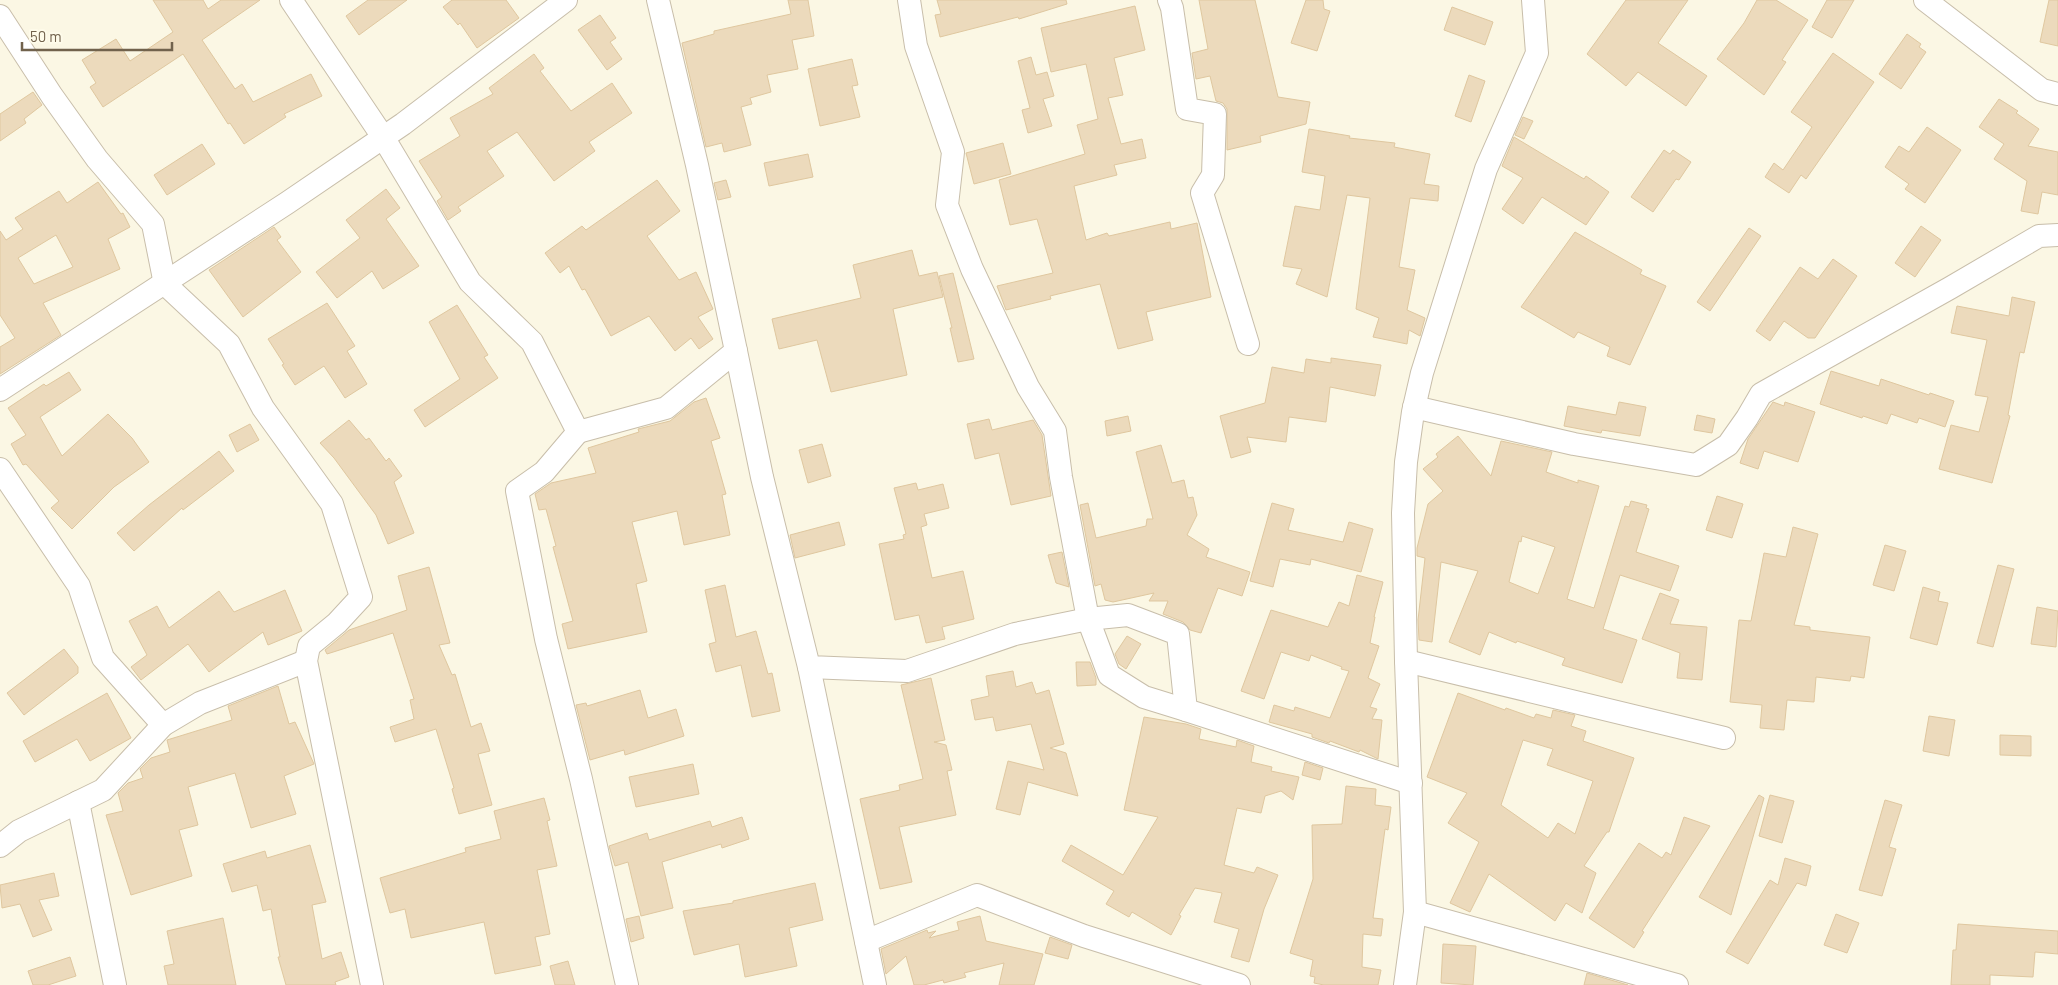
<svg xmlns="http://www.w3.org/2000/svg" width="2058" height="985" viewBox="0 0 2058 985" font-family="Barlow,sans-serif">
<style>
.building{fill:#ecdabc;stroke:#dfc79f;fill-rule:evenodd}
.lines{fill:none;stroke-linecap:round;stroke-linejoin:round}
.minor-casing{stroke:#c8beaa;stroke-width:24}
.minor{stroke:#fff;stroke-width:22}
</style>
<rect width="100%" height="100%" fill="#fbf7e4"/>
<g class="building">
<path d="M153,0H203L208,9L221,0H260L202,40L235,89L242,84L253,102L311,74L322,96L284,114L286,117L244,144L230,123L228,124L183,54L103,107L90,87L96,83L82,60L116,39L130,61L173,32Z"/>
<path d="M368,0H407L359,35L346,16Z"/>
<path d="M452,0H506L519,18L477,48L460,23L458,25L443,7Z"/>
<path d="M788,0H808L814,36L792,40L798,69L767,75L771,92L750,98L752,104L741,107L751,145L724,152L722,143L706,147L682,43L714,34V31L791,14Z"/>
<path d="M937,0H1066L1067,4L1019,19L1018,17L940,37L935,15L941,14Z"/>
<path d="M1199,0H1255L1278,97L1310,102L1306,124L1260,136L1261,142L1227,150V109L1223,103L1216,101L1210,76L1196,79L1192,53L1208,49Z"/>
<path d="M1306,0H1323L1324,9L1330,11L1317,51L1291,43Z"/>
<path d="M1626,0H1688L1658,43L1707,76L1686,106L1638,72L1626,86L1587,54Z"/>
<path d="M1757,0H1776L1808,20L1782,60L1786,62L1764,95L1717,59L1744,23Z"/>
<path d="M1827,0H1854L1832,38L1812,27Z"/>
<path d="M2049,0H2058V46L2040,42Z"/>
<path d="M1135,6L1145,50L1114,58L1123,95L1108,98L1121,144L1142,139L1146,158L1114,165L1117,175L1074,186L1086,240L1107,233L1109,236L1170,222L1171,229L1197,223L1211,297L1146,312L1153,340L1118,349L1100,284L1050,296L1051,299L1006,310L997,286L1053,273L1037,219L1010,225L999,180L1085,154L1077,125L1098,119L1086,64L1051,72L1041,28Z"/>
<path d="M1452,7L1493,22L1485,45L1444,30Z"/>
<path d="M600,15L616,38L610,42L622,59L607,70L578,30Z"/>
<path d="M1907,34L1921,44L1919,47L1926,52L1901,89L1879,74Z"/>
<path d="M1833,53L1874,82L1806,179L1801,175L1789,193L1765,177L1774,163L1783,170L1812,127L1791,112Z"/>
<path d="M534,54L544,68L540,71L571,111L612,83L632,113L589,142L595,151L554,181L517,132L487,151L504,176L458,207L461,211L448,220L437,201L442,197L419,161L460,136L450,118L493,94L489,88Z"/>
<path d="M1031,57L1036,75L1047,72L1054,96L1043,99L1052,126L1028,133L1022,110L1030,108L1018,61Z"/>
<path d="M852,59L858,85L852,86L860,117L820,126L808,69Z"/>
<path d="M1469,75L1485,81L1471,122L1455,116Z"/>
<path d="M33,92L42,105L24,119L26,123L0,141V114Z"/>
<path d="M1999,99L2018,111L2016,113L2039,129L2028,146L2058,152V195L2042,192L2038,214L2021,211L2027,181L1994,159L2004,144L1979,127Z"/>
<path d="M1523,117L1533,121L1524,139L1515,135Z"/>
<path d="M1927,127L1961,150L1925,203L1905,189L1909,184L1885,167L1899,146L1909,152Z"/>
<path d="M1309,129L1350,136L1349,138L1395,143L1394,147L1430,154L1424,184L1439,186L1438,201L1410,198L1399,267L1415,270L1407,310L1425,318L1420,336L1409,330L1407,344L1373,337L1379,318L1356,309L1370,198L1347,195L1327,297L1296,284L1302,269L1283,266L1295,206L1320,210L1325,176L1302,172Z"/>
<path d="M1514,137L1584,179L1586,176L1609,192L1586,225L1542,197L1523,224L1502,209L1523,178L1502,166Z"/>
<path d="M1003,143L1011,174L974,184L966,153Z"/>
<path d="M202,144L215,164L167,195L154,175Z"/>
<path d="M1664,150L1670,154L1673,150L1691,162L1679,180L1676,179L1653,212L1631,197Z"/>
<path d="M808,154L813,177L769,186L764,163Z"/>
<path d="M657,180L680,211L647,236L679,280L696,272L713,309L698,317L713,339L699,349L691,338L675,351L649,316L611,336L585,289L582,290L569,266L560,273L545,253L582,226L586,230Z"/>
<path d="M726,180L731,197L718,200L714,183Z"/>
<path d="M98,182L121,214L123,213L130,227L108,239L120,269L43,303L61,335L0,374V347L15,338L0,315V231L6,240L23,229L15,218L59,191L67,203ZM56,235L73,267L34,284L18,258Z"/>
<path d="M386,189L400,208L386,219L419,266L383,289L372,271L337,298L316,272L360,238L346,220Z"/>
<path d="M1921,226L1941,240L1915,277L1895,263Z"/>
<path d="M274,227L281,237L277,240L301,272L243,317L209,270Z"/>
<path d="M1749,228L1761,236L1710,311L1697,302Z"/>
<path d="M1575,232L1642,270L1640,274L1666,286L1630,365L1607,356L1610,347L1578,332L1574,338L1521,307Z"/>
<path d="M912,250L919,276L937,272L943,297L893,309L907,375L831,392L817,340L779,349L772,319L861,298L853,265Z"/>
<path d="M1833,259L1857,276L1815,338H1808L1784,321L1770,341L1756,331L1800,267L1818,279Z"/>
<path d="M953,273L974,359L958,362L950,328H952L939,276Z"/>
<path d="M2012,297L2035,302L2024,353L2020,352L2008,415L2010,416L1992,483L1939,469L1951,425L1979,432L1988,397L1975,395L1987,340L1951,333L1957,306L2009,316Z"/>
<path d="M327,303L355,346L347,351L367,384L345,398L324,366L295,385L282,365L284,364L268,339Z"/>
<path d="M457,305L488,355L484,357L498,378L425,427L414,410L460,379L429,322Z"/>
<path d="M1331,358L1381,365L1375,396L1330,387L1326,422L1289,417L1286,442L1247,437L1251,452L1231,458L1220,416L1265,403L1272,367L1304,373L1306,359L1331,363Z"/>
<path d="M1831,371L1879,386L1881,379L1929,395L1930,393L1954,401L1945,427L1919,418L1917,423L1891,414L1887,424L1863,416L1862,418L1820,404Z"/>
<path d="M69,372L81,390L40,417L62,456L108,414L132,438L149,462L114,487L72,529L51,508L59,501L26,464L23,465L11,444L26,435L8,408L44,384L46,386Z"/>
<path d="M706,398L720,438L711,441L726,494L722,495L730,535L684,545L677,511L632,522L647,581L636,584L647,632L568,649L562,624L573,621L553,547L556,546L546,509L539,510L535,494L551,483L596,473L588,448L639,432L638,429L670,421L694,402Z"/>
<path d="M1619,402L1646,407L1640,436L1602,430L1601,433L1564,426L1568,406L1616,415Z"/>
<path d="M1773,402L1784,406L1785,402L1815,412L1798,462L1764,451L1758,469L1740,463L1748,439Z"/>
<path d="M1697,415L1715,419L1712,433L1694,430Z"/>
<path d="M1128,416L1131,431L1107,436L1105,421Z"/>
<path d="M989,419L992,430L1033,420L1042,435L1051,496L1011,505L999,453L975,459L967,424Z"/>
<path d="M349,420L366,440L369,438L386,461L389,458L402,476L394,482L414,533L388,544L376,515L334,458L320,443Z"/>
<path d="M250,424L259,440L237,452L229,435Z"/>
<path d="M1458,436L1491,476L1501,441L1552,452L1546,472L1578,483V480L1599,486L1567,599L1594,608L1625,506L1629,507L1631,501L1647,505L1646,508L1649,509L1636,552L1679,566L1670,591L1620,575L1603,629L1637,640L1622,683L1562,665L1565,658L1517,641L1516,643L1489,632L1480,655L1449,642L1478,571L1441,562L1432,642L1419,640L1418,620L1425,558L1417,556V548L1428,504L1443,491L1423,469L1438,457L1436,454ZM1522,536L1555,547L1538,594L1509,582L1519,541L1521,542Z"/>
<path d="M822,444L831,476L808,483L799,450Z"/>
<path d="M1161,445L1172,483L1184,480L1188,498L1193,497L1197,515L1187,535L1209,549L1206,557L1250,572L1242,596L1218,588L1201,633L1190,630L1183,622L1163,614L1168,601H1149L1154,593L1113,602L1105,600L1101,584L1095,586L1080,505L1088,503L1096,538L1146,526L1147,519H1153L1136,452Z"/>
<path d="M219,451L234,471L183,510L182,508L134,551L117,533L149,505Z"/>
<path d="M916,483L918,490L943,484L949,508L924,514L927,525L921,527L932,578L963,571L974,619L942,627L945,639L926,643L919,615L895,620L879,544L904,539L903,535L906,534L894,488Z"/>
<path d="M1717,496L1743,504L1732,538L1706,530Z"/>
<path d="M1272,503L1294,509L1288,530L1343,542L1349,522L1373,529L1361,572L1311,559L1310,565L1280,559L1273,587L1250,581Z"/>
<path d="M839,522L845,545L795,558L790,535Z"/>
<path d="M1793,527L1818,534L1794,625L1810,627V630L1870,637L1864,678L1851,676L1850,681L1816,677L1814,702L1787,700L1784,730L1760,728L1762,705L1730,702L1739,620L1751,621L1764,553L1786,557Z"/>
<path d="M1885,545L1906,551L1894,591L1873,585Z"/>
<path d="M1062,552L1069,587L1056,583L1048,555Z"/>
<path d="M1998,565L2014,569L1993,647L1977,643Z"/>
<path d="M429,567L450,643L439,645L452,675L455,674L471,727L481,723L490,751L478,754L492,805L459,814L452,789L454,788L436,729L395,742L390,727L414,719L410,700L414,699L393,633L327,654L325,650L349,630L407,610L398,576Z"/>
<path d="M1357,575L1383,582L1374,617H1375L1370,643L1379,646L1368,678L1380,684L1370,707L1377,709L1372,719L1382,720L1378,759L1360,750L1359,752L1330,741L1329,743L1312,737V734L1269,722L1274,705L1294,711L1295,707L1330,718L1349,671L1341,669L1342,667L1311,655L1309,661L1281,652L1264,699L1241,691L1271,610L1328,627L1339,602L1349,606Z"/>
<path d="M725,585L736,637L756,631L768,674L772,673L780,711L752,717L741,665L716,672L709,644L716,642L705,590Z"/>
<path d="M1923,587L1940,592L1938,601L1948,603L1937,645L1910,638Z"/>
<path d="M285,590L302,631L268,645L263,632L209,672L188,644L141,680L131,667L147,655L129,621L157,606L169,628L219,591L234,612Z"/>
<path d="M1660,593L1679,600L1670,624L1707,627L1702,680L1677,678L1680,653L1642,639Z"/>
<path d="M2037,607L2058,611L2056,647L2031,644Z"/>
<path d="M1127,636L1141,644L1126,669L1119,664L1115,654Z"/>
<path d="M64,649L78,667V673L24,715L7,693Z"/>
<path d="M1076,662H1090L1096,678V685L1077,686Z"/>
<path d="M1013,671L1016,687L1032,682L1036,694L1049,690L1064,744L1050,748L1066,753L1078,796L1028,782L1020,815L996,809L1008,761L1044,770L1031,724L996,731L993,717L975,720L971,700L989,696L986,676Z"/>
<path d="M931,678L945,740L934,742L946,745L952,770L947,771L956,815L899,827L912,882L880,889L860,799L900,790L899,785L923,779L901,685Z"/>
<path d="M278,686L289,724L295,722L314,764L284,776L296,814L251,828L235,773L188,787L198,825L179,830L192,876L131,895L106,815L123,811L118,793L128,783L143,778L140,769L151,758L170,752L167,740L232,720L228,706Z"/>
<path d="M640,690L648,718L676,709L684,736L625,755L624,750L590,760L576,705L586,703L587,706Z"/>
<path d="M107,693L131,738L90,761L77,739L35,762L23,741Z"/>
<path d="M1458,693L1505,710L1506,708L1534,718L1536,714L1551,718L1553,710L1575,715L1571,726L1586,731L1583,741L1634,758L1609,832H1607L1584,866L1596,873L1582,913L1566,903L1555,921L1489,874L1470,912L1450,903L1479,842L1448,823L1467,793L1427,777ZM1523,740L1553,749L1547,765L1593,781L1575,834L1558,823L1548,838L1501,805Z"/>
<path d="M1929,716L1955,720L1949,756L1923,751Z"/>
<path d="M1144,717L1186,724L1201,729L1199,739L1236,747L1237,740L1254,746L1251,762L1272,767L1271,771L1299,777L1293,800L1281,791L1265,796L1261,813L1237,808L1224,865L1254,873L1257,867L1278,875L1264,909L1249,962L1231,957L1239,929L1214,922L1222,893L1195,888L1179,915L1181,916L1171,935L1132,912L1129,917L1106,904L1114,891L1062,861L1071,845L1123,875L1158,817L1124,810Z"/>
<path d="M2000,735L2031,736V756L2000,755Z"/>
<path d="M1305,762L1323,768L1320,780L1302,775Z"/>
<path d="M693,764L699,794L636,807L629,777Z"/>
<path d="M1346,786L1376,789L1375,805L1391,807L1388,830L1385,829L1373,918L1383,919L1381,936L1363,934L1362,967L1381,970L1378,985H1324L1314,983L1315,977L1310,976L1313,960L1290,953L1313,879L1312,825L1342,824Z"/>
<path d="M1759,795L1764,798L1731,915L1699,897Z"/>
<path d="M1770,795L1794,801L1782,843L1759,836Z"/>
<path d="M544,798L550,820L547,821L557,866L537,870L550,934L535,937L541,965L495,974L484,922L411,938L405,909L390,913L380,878L466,852L465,848L501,839L494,811Z"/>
<path d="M1885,800L1902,805L1889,847L1896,849L1882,896L1859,890Z"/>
<path d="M742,817L749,839L722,848L721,844L662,862L673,908L641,916L628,862L615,866L609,846L647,833L649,840L710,821L712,827Z"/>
<path d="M1684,817L1710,826L1642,931L1644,932L1634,948L1589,918L1639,843L1662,858L1666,852L1671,855Z"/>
<path d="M310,845L326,902L312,905L322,959L341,952L349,977L335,982L336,985H286L278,957H280L271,909L263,911L257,885L232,892L223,864L265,851L267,858Z"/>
<path d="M1785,858L1811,866L1806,886L1797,883L1748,964L1726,952L1770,880L1778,885Z"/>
<path d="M54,873L59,896L39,900L52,930L33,937L20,904L2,908L0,885Z"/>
<path d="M815,883L823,920L789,928L797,966L745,977L739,944L694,955L683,911L733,903V901Z"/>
<path d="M1836,914L1859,923L1847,953L1824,945Z"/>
<path d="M639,916L644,938L631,942L626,919Z"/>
<path d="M980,916L986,941L1043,954L1034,985H999L1004,963L964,973L966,977L944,983L943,980L924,985H914L906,956L886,974L881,949L927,930L928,933L936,931L929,938L959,930L957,922Z"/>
<path d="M223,918L236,985H168L164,966L174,964L167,931Z"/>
<path d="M1958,924L2058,931V954L2035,952L2033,977L1990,975V985H1951L1953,950H1956Z"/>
<path d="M1050,937L1072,945L1068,959L1045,953Z"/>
<path d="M1443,944L1476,946L1473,985L1441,983Z"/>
<path d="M70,957L76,976L48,985H33L28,971Z"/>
<path d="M568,961L575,985H555L550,966Z"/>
<path d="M1587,973L1628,985H1584Z"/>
</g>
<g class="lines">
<g class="minor-casing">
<g id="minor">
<path d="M291,0L383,137L470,282L532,342L578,432L544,472L517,491L546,639L581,779L627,985"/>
<path d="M909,0L916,46L953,152L947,205L972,269L1028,387L1055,431L1061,477L1088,619L1109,675L1144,697L1186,710"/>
<path d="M1169,0L1172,8L1187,109L1215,114L1213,175L1202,193L1248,344"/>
<path d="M1925,0L2042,90L2058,94"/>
<path d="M0,16L52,96L97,159L153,224L165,284L229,344L263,408L332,504L361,597L337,623L309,646L306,661L372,985"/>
<path d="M736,351L762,477L809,667L907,671L1015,634L1088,619L1128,615L1178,634L1186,710L1411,783"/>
<path d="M0,390L287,203L403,124L566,0"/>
<path d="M1414,407L1574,444L1696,465L1728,445L1747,418L1761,394L1950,288L2039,236L2058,235"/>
<path d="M578,432L666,408L736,351L697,165L658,0"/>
<path d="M0,469L79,586L103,658L163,725"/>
<path d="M1406,661L1724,738"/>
<path d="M809,667L875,985"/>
<path d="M78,802L115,985"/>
<path d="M0,846L19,831L103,790L163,725L200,703L306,661"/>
<path d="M1415,912L1677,985"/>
<path d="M866,941L977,895L1084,936L1239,985"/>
<path d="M1405,985L1415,912L1406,661L1403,513L1406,462L1413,412L1422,373L1486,169L1537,53L1533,0"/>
</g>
</g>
<use href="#minor" class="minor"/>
</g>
<path d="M22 42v8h150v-8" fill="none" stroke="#71624c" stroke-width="2.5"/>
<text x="30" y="42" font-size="15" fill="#71624c" stroke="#fefbea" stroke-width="4" paint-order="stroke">50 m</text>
</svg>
